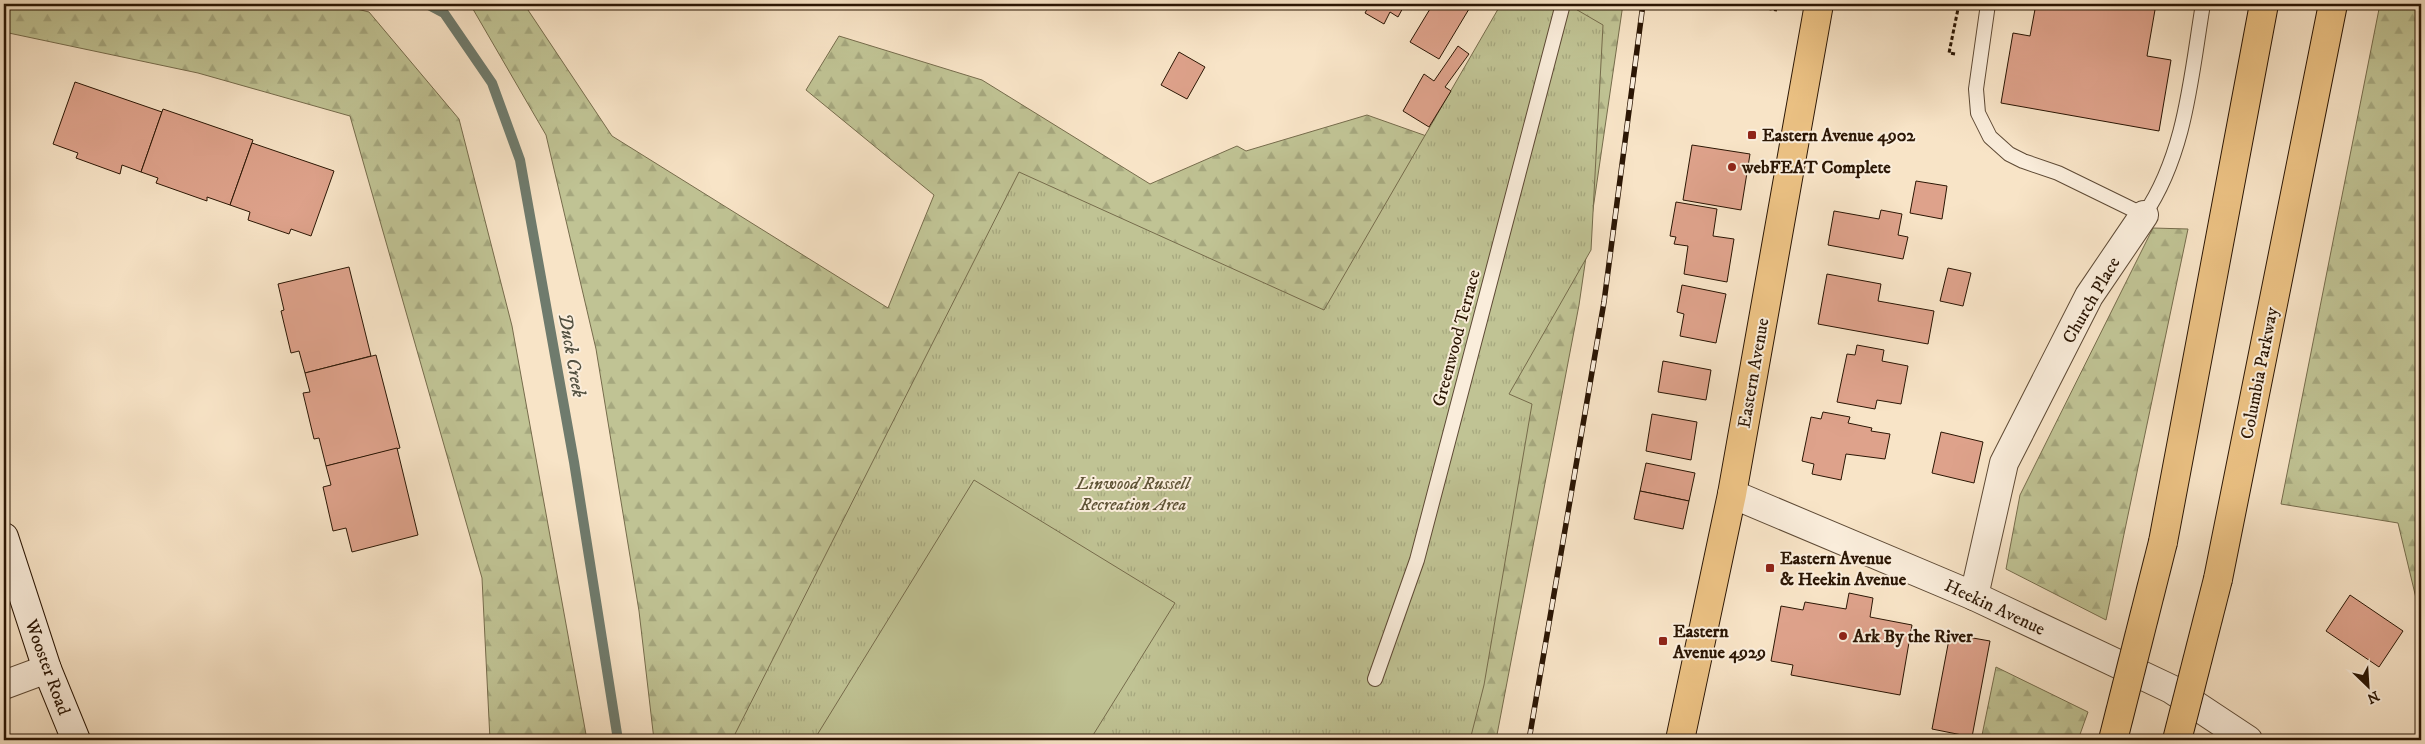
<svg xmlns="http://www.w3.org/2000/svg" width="2425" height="744" viewBox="0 0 2425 744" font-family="'IM FELL DW Pica',serif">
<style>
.forest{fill:url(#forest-firs);stroke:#766c4c}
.park{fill:url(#park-tufts);stroke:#766c4c}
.garden{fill:#c0c394;stroke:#766c4c}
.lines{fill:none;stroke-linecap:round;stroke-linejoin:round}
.stream{stroke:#6f7b6d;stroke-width:10}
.building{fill:#dea28b;stroke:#2b1604}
.lane-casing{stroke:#5e4a35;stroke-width:16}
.street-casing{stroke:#5e4a35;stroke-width:30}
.secondary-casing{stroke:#2b1604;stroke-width:30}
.primary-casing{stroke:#2b1604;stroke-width:30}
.highway-casing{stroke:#2b1604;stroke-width:30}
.path{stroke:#2b1604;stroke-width:3;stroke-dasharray:4 2.5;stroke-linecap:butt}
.lane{stroke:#faeddb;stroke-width:14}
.street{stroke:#faeddb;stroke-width:28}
.secondary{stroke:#faeddb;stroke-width:28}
.primary{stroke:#ecc284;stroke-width:28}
.highway{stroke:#ecc284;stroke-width:28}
.rail-casing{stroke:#2b1604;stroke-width:5.5}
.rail{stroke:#faeddb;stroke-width:4;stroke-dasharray:11;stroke-linecap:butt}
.highway-bridge-casing{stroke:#2b1604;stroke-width:30;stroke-linecap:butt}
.highway-bridge{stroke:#ecc284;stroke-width:28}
.poi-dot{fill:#8f2418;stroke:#faeddb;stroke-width:2}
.labels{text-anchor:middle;stroke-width:4;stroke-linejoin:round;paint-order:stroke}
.poi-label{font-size:18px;font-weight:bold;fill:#2b1604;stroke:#faeddb;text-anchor:start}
.street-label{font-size:18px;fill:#2b1604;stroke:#faeddb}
.park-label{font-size:18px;font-style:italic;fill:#5f5336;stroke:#faeddb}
.water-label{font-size:19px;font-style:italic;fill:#535141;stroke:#faeddb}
</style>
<defs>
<pattern id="forest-firs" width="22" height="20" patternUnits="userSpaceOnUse" patternTransform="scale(1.25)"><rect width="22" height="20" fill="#c0c394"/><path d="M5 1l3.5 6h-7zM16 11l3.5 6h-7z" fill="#a5a77e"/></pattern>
<pattern id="park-tufts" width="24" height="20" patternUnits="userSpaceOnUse" patternTransform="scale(1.25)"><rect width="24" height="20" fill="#c0c394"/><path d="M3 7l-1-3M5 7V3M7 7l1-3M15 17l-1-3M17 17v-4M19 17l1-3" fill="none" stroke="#a5a77e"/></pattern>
</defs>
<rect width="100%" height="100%" fill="#f8e4c7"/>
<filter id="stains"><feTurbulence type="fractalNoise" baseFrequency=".004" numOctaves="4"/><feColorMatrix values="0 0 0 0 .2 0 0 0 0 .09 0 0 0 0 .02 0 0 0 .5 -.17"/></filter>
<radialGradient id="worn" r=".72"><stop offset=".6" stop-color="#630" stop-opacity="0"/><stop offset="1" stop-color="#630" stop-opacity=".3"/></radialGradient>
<g class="forest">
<path d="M4,4H337L369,12L459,119L512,326L587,740H490L482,578L350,116L198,73L4,32Z"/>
<path d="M470,4H524L612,136L888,308L934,195L806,90L839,36L982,80L1150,184L1237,146L1246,151L1367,115L1503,163L815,740H654L639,611L596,349L546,135Z"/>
<path d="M1579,4H1623L1579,305L1496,740H1429L1508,271Z"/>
<path d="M2380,4H2421V619L2398,523L2281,504Z"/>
<path d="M2153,228L2188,229L2106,620L2006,569L2020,495Z"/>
<path d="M1996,667L2088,712L2078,740H1981Z"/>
</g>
<path class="park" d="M1501,4H1567L1603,25L1591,250L1509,394L1532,404L1484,685L1470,740H732L1019,172L1324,310Z"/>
<path class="garden" d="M974,480L1175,603L1090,740H814Z"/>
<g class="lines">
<path class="stream" d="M427,4L444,13L492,83L520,160L574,462L618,740"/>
</g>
<g class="building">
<path d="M1370,4H1405L1398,17L1390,12L1384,24L1365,13Z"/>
<path d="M1433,4H1472L1439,59L1410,42Z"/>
<path d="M2036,4H2156L2147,56L2171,60L2159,131L2001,103L2013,33L2030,36Z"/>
<path d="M1458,46L1469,54L1445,87L1451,91L1429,127L1403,111L1424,74L1434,81Z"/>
<path d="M1179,52L1205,67L1187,99L1161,85Z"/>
<path d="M75,82L162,112L141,172L122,165L120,174L76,158L78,153L53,144Z"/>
<path d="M163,109L253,140L230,205L207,197V201L156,183L158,178L141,172Z"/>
<path d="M252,143L334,171L311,236L291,229L289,234L248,220L250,212L230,205Z"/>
<path d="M1692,145L1750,154L1741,210L1683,200Z"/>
<path d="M1916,181L1947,186L1942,219L1910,213Z"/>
<path d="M1676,202L1717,209L1713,236L1734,239L1727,282L1684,274L1688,246L1674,244L1676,237L1670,236Z"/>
<path d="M1881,210L1902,214L1898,235L1908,237L1903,259L1828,245L1834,211L1879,219Z"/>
<path d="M349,267L371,356L305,373L299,351L291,353L281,311L284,310L278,284Z"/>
<path d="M1948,268L1971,273L1963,306L1940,301Z"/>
<path d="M1827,274L1881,284L1878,301L1934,311L1928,344L1818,324Z"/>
<path d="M1682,285L1726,294L1716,343L1680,336L1684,314L1677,312Z"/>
<path d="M1857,345L1884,350L1882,361L1908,366L1901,404L1877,400L1875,409L1837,402L1847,354L1855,355Z"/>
<path d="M376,355L400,448L326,466L319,438L314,439L303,393L310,392L305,373Z"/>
<path d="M1663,361L1711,370L1706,400L1658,392Z"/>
<path d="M1823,412L1850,417L1848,423L1872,428L1871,431L1890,434L1885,459L1846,454L1841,480L1812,474L1814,464L1802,461L1811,417L1821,419Z"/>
<path d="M1652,414L1697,422L1691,460L1646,451Z"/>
<path d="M1941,432L1983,442L1974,483L1932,473Z"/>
<path d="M397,448L418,535L352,552L346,528L333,531L323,487L331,485L326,466Z"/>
<path d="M1646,463L1695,473L1689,501L1640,491Z"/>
<path d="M1640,491L1689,501L1683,529L1634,519Z"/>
<path d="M1849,593L1873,598L1870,617L1912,625L1900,695L1791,675L1793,665L1771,661L1781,606L1803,610L1805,602L1846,609Z"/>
<path d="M2350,595L2403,631L2379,667L2326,631Z"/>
<path d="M1950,634L1990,641L1972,737L1932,729Z"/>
</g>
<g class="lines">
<g class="lane-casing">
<g id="lane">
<path d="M1988,4L1976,89L1978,113L1990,137L2009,154L2023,161L2058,173L2144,215C2186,153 2191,76 2203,4"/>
<path d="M1375,679L1417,560L1563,4"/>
</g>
</g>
<g class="street-casing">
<g id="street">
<path d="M1732,494L1974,596L2171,689L2248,740"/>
<path d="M1974,596L2004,463L2089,296L2144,215"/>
<path d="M4,685L47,669"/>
</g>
</g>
<g class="secondary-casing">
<path id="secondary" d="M4,537L47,669L76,740"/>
</g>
<g class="primary-casing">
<path id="primary" d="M1680,740L1732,494L1819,4"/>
</g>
<g class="highway-casing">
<g id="highway">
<path d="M2163,542L2264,4"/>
<path d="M2218,579L2333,4"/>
</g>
</g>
<g class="path">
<path d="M1742,4L1777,10"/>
<path d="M1955,54L1949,53L1959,4"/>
</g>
<use href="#lane" class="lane"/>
<use href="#street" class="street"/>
<use href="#secondary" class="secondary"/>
<use href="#primary" class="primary"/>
<use href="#highway" class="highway"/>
<g class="rail-casing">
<path id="rail" d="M1529,740L1604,302L1643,4"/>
</g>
<use href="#rail" class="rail"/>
<g class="highway-bridge-casing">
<g id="highway-bridge">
<path d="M2113,740L2163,542"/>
<path d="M2177,740L2218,579"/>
</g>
</g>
<use href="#highway-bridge" class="highway-bridge"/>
</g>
<g class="poi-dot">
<rect x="1747" y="130" width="10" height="10" rx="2.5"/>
<circle cx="1732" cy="167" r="5"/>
<rect x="1765" y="563" width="10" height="10" rx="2.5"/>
<circle cx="1843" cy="636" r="5"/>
<rect x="1658" y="636" width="10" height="10" rx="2.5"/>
</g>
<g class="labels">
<g class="poi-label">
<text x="1762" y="141">Eastern Avenue 4902</text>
<text x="1742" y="173">webFEAT Complete</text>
<text x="1780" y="564">Eastern Avenue<tspan x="1780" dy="21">&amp; Heekin Avenue</tspan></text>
<text x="1673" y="637">Eastern<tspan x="1673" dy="21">Avenue 4929</tspan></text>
<text x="1853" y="642">Ark By the River</text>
</g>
<g class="street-label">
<text transform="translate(2091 300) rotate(-60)" y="6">Church Place</text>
<text transform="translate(1456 338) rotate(-75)" y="6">Greenwood Terrace</text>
<text transform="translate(1753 373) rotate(-80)" y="6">Eastern Avenue</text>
<text transform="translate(2259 373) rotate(-79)" y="6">Columbia Parkway</text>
<text transform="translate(1995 607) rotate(25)" y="6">Heekin Avenue</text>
<text transform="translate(48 667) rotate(70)" y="6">Wooster Road</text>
</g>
<g class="park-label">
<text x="1133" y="489">Linwood Russell<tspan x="1133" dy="21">Recreation Area</tspan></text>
</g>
<g class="water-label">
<text transform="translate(573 355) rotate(80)" y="7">Duck Creek</text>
</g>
</g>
<rect width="2425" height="744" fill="none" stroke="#f8e4c7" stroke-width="20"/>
<rect x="5" y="5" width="2415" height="734" fill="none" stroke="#2b1604" stroke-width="2.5"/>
<rect x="10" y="10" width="2405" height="724" fill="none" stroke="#2b1604"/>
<g transform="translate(2368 686) rotate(155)" stroke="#faeddb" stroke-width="4" paint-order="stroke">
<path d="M0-4L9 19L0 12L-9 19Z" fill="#2b1604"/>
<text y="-8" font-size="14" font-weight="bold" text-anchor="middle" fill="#2b1604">N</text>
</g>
<rect width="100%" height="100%" filter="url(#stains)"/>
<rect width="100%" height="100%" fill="url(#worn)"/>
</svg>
